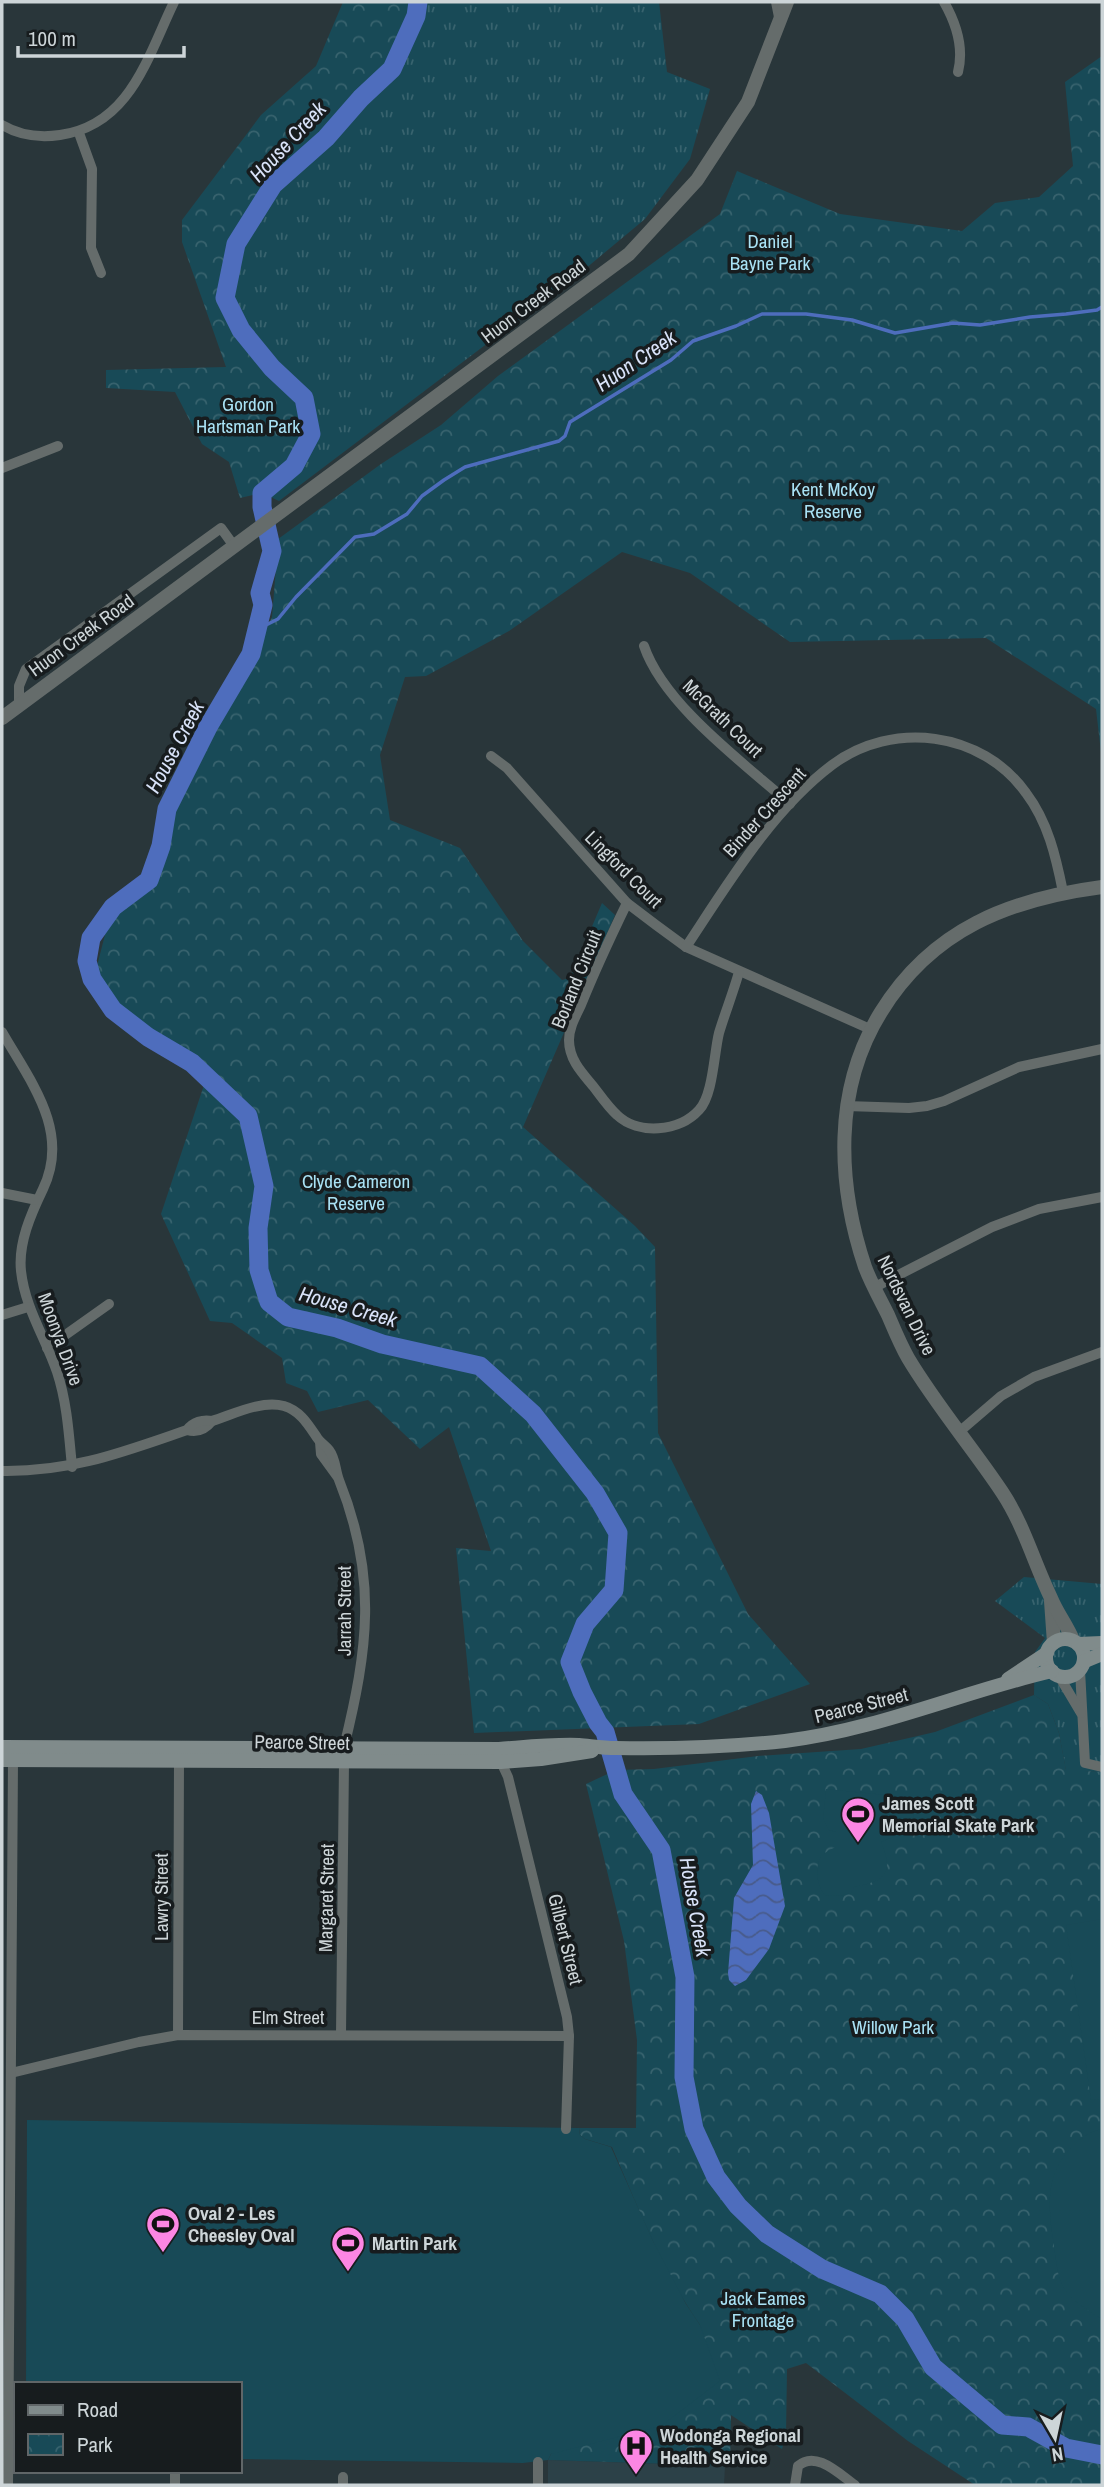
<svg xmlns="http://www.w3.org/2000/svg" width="1104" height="2487" viewBox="0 0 1104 2487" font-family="'Archivo Narrow',sans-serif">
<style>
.built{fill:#2c4148}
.grass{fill:url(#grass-tufts)}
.park{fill:url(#park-crowns)}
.garden{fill:#184a57}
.water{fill:url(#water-waves)}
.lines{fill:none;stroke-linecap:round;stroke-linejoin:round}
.stream{stroke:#4e6dbd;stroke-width:3.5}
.river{stroke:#4e6dbd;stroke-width:19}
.minor{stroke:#656c6b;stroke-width:10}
.tertiary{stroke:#656c6b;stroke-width:14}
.secondary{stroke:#808b8b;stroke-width:14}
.labels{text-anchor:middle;stroke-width:7;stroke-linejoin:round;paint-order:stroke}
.park-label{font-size:19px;fill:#a9e2f5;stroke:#171c1e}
.street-label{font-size:19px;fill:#cdd5d8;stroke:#171c1e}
.poi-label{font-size:19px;font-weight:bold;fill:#cdd5d8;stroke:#171c1e;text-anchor:start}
.water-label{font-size:21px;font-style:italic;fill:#d9e3f9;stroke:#171c1e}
</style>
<defs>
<pattern id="grass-tufts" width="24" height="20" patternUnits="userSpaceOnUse" patternTransform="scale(1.75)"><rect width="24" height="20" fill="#184a57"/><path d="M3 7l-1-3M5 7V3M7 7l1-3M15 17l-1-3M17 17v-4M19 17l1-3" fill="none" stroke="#38636e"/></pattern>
<pattern id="park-crowns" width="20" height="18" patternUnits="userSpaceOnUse" patternTransform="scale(1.75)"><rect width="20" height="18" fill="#184a57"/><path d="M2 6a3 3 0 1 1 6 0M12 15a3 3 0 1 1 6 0" fill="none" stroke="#38636e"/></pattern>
<pattern id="water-waves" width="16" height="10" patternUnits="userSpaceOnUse" patternTransform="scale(1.75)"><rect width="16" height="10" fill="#4e6dbd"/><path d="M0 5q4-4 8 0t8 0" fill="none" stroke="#485b8b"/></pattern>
</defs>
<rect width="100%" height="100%" fill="#29363a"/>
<path class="built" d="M548,2460L725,2466L724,2485H548Z"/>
<g class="grass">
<path d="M418,2H659L667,72L710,89L690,159L645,219L579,274L279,501L262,493L294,466L304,398L272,368L241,330L225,298L236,244L273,185L326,138L361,98L392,69L416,16Z"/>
<path d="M1024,1577L1102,1584V1772L1066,1771L1059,1733L1048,1704L1034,1695L1035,1652L1045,1638L995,1601Z"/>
</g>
<g class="park">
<path d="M343,2H418L416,16L392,69L361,98L326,138L273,185L236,245L225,299L241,330L272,368L304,398L311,434L294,466L262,493L240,498L229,462L202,444L175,392L106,388V370L226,367L182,242V220L261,115L316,66Z"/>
<path d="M1102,56V761L1096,709L986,638L790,642L690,573L622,552L509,631L426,676L405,677L380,755L390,820L460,848L523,941L562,980L570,978L602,903L615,915L523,1127L635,1226L655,1247L658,1433L748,1614L810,1684L699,1724L474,1733L456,1548L491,1551L449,1427L420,1449L368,1400L318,1412L307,1391L286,1383L282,1358L232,1323L210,1321L161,1214L205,1082L168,1043L134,1020L101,988L95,974L109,919L145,875L176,801L199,753L227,710L272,617L277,555L274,542L381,464L441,425L498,376L720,214L737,171L840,214L962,231L995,203L1039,197L1073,166L1065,82Z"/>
<path d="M1034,1695L1048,1704L1059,1733L1066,1770L1102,1772V2485H975L908,2441L806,2363L787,2369L786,2435L782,2449L731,2415L730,2466L548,2460L551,2454L700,2325C662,2271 638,2207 612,2147L585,2139L580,2135L579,2128H636L637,2040L624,1941L586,1784L616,1770L654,1769L758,1756L861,1749L935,1732Z"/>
</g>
<g class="garden">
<path d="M826,1789L905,1797L912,1801L914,1818L910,1822L891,1827L895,1836L881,1842C894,1873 886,1881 854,1887L851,1893L840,1896L825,1895C817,1886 814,1867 821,1857C825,1852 831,1849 836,1847V1832L829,1830L823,1819Z"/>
<path d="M1102,1919V2099L1091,2100L1066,1925Z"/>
<path d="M27,2120L579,2128L580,2135L585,2139L611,2147L653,2241L686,2304L700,2325L720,2381L661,2426L551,2454L548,2460L523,2463L240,2459V2384H26Z"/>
<path d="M1102,2129V2319C1089,2311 1073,2302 1064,2288C1057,2277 1056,2259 1054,2246C1048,2210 1044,2172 1074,2145C1082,2137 1091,2131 1102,2129Z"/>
</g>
<path class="water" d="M756,1791L762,1795L769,1813L785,1906L769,1949L746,1980L735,1986L729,1980L728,1973L734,1898L753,1865L751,1804Z"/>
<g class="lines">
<path class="stream" d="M258,629L278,619L296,597L355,537L374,534L407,514L422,496L444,480L465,467L559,441L565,436L570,422L671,360L693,341L736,326L762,314H806L852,320L895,333L953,323L980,325L1030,317L1066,314L1097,310L1102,307"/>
<path class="river" d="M418,2L416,16L392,69L361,98L326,138L273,185L236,244L225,298L241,330L272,368L304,398L311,434L294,466L262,493V507L272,551L260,593L263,605L251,654L208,727L167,809L161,846L149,880L113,907L91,938L87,961L92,979L113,1010L148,1037L192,1063L248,1116L264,1186L258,1228L259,1270L269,1302L288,1317L337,1328L382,1344L480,1366L533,1414L595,1493L618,1533L614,1590L585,1624L570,1662L582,1692L598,1723L605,1732L623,1794L661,1850L685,1977L684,2077L694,2129L716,2177L738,2206L767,2234L822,2269L880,2294L905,2319L933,2367L1002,2425L1028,2427L1066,2448L1102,2455"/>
<g class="minor">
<path d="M776,2L780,22"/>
<path d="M944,2C956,23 964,48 958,72"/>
<path d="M2,125C19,135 40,138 60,135C130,125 147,58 174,2"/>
<path d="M79,133L92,169L91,248L101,273"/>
<path d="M2,468L58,446"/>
<path d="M644,646C664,705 744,763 790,804"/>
<path d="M19,705V686L26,669L221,528L234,546"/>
<path d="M491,756L507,768L627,903L656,925L686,947L870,1029"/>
<path d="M627,903C611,936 595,970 581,1005C576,1016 569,1027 569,1040C569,1059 581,1072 593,1086C600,1095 608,1107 617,1115C638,1135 679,1132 699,1110C713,1096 714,1053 719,1033C725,1013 733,993 739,972"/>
<path d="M686,947C727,885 772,810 832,765C892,720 982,731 1026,793C1048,822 1056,857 1063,892"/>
<path d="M2,1032C30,1081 71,1131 43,1189C31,1214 18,1243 21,1271C25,1308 45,1337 57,1372C67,1402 69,1435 72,1467"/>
<path d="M846,1106L909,1108L927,1106L944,1101L1019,1067L1102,1049"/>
<path d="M2,1193L37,1200"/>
<path d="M875,1287L992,1227L1039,1209L1102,1197"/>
<path d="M2,1315L28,1307"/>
<path d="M47,1348L109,1304"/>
<path d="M187,1430C198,1433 205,1430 212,1421"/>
<path d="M959,1432L1001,1396L1034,1377L1102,1352"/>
<path d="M320,1442L321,1454L337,1476"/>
<path d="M2,1471C72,1472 123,1452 187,1430C193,1422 203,1419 212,1421C234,1414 261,1400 284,1406C301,1411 309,1426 318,1439C321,1443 326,1446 329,1450C336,1459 335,1470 339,1480C378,1577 368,1649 344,1747"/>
<path d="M1080,1670L1085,1763L1102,1767"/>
<path d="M1059,1676L1081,1713"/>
<path d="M501,1762L508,1777L567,2017L569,2036L566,2129"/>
<path d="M178,2035L179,1760"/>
<path d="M341,2035L344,1762"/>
<path d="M11,2073L139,2042L178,2035L569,2036"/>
<path d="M8,2485L13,1761"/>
<path d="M175,2485V2471"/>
<path d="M343,2485V2477"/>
<path d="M538,2485V2462"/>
<path d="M795,2485L798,2466C816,2450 839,2474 855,2485"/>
</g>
<g class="tertiary">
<path d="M2,718L629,254L697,180L748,102L787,2"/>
<path d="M1051,1601L1054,1643"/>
<path d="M1073,1640C1067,1625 1057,1613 1051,1598C1034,1563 1024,1525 1002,1492C972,1447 936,1405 908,1358C900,1344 894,1329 888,1315C880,1299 871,1283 865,1267C837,1183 833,1089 881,1012C932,929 1010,899 1102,887"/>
</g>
<g class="secondary">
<circle cx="1065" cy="1658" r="19"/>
<path d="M1078,1644L1102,1643"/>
<path d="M1085,1661L1102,1654"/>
<path d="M1008,1679L1047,1653"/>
<path d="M2,1747L499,1749C526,1747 552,1744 579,1745C591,1746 603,1748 616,1748C672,1749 729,1747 785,1741C877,1730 962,1692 1052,1671"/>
<path d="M2,1760L501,1762L541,1759L592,1751"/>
</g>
</g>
<defs>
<g id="stadium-pin" transform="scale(1.75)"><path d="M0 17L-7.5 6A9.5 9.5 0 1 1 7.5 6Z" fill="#fc86e3" stroke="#171c1e"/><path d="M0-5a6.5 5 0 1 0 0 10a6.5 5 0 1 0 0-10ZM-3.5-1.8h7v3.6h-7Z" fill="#111"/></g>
<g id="hospital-pin" transform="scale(1.75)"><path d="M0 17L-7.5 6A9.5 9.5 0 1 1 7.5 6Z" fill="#fc86e3" stroke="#171c1e"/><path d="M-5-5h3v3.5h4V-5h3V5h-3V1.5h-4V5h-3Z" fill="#111"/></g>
</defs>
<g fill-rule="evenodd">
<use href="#stadium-pin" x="858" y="1814"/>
<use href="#stadium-pin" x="163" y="2224"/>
<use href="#stadium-pin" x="348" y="2243"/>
<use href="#hospital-pin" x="636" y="2446"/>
</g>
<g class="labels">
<g class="park-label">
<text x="770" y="248">Daniel<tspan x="770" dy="22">Bayne Park</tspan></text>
<text x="248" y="411">Gordon<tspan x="248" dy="22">Hartsman Park</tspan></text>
<text x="833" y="496">Kent McKoy<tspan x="833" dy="22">Reserve</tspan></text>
<text x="356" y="1188">Clyde Cameron<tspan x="356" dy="22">Reserve</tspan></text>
<text x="893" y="2034">Willow Park</text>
<text x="763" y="2305">Jack Eames<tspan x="763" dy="22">Frontage</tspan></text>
</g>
<g class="street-label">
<text transform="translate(533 301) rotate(-37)" y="7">Huon Creek Road</text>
<text transform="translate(81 635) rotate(-36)" y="7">Huon Creek Road</text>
<text transform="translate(723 718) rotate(44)" y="7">McGrath Court</text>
<text transform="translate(764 812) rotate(-48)" y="7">Binder Crescent</text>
<text transform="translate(624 869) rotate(45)" y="7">Lingford Court</text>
<text transform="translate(576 979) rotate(-68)" y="7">Borland Circuit</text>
<text transform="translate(907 1305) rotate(64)" y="7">Nordsvan Drive</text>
<text transform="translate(61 1339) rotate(70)" y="7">Moonya Drive</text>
<text transform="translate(344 1611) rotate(-90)" y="7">Jarrah Street</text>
<text transform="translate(861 1705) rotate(-14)" y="7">Pearce Street</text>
<text transform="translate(302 1742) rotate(1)" y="7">Pearce Street</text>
<text transform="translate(161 1897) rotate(-90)" y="7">Lawry Street</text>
<text transform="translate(326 1898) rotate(-89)" y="7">Margaret Street</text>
<text transform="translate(566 1939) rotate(76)" y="7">Gilbert Street</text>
<text x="288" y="2024">Elm Street</text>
</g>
<g class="poi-label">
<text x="882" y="1810">James Scott<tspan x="882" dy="22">Memorial Skate Park</tspan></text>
<text x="188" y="2220">Oval 2 - Les<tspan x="188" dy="22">Cheesley Oval</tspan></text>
<text x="372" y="2250">Martin Park</text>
<text x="660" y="2442">Wodonga Regional<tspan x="660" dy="22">Health Service</tspan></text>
</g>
<g class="water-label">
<text transform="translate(288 142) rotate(-47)" y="7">House Creek</text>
<text transform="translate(636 361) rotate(-34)" y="7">Huon Creek</text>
<text transform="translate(175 747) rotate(-62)" y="7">House Creek</text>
<text transform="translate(348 1307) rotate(16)" y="7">House Creek</text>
<text transform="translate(695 1907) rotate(80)" y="7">House Creek</text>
</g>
</g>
<rect width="1104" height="2487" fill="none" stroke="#cdd5d8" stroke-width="7"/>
<rect x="14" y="2382" width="228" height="91" fill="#171c1e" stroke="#606668" stroke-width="2"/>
<rect x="28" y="2405" width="35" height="10" fill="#808b8b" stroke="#606668" stroke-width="2"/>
<text x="77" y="2417" font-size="21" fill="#cdd5d8">Road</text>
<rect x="28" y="2434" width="35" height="21" fill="url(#park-crowns)" stroke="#606668" stroke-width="2"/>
<text x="77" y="2452" font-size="21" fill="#cdd5d8">Park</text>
<g transform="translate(1055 2438) rotate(171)" stroke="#171c1e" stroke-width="5" paint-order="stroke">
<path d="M0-5L12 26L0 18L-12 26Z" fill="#cdd5d8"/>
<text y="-10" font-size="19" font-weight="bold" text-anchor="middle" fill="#cdd5d8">N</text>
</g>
<path d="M18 46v10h166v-10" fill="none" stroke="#cdd5d8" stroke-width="3.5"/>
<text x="28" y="46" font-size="21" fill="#cdd5d8" stroke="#171c1e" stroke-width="5" paint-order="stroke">100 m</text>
</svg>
